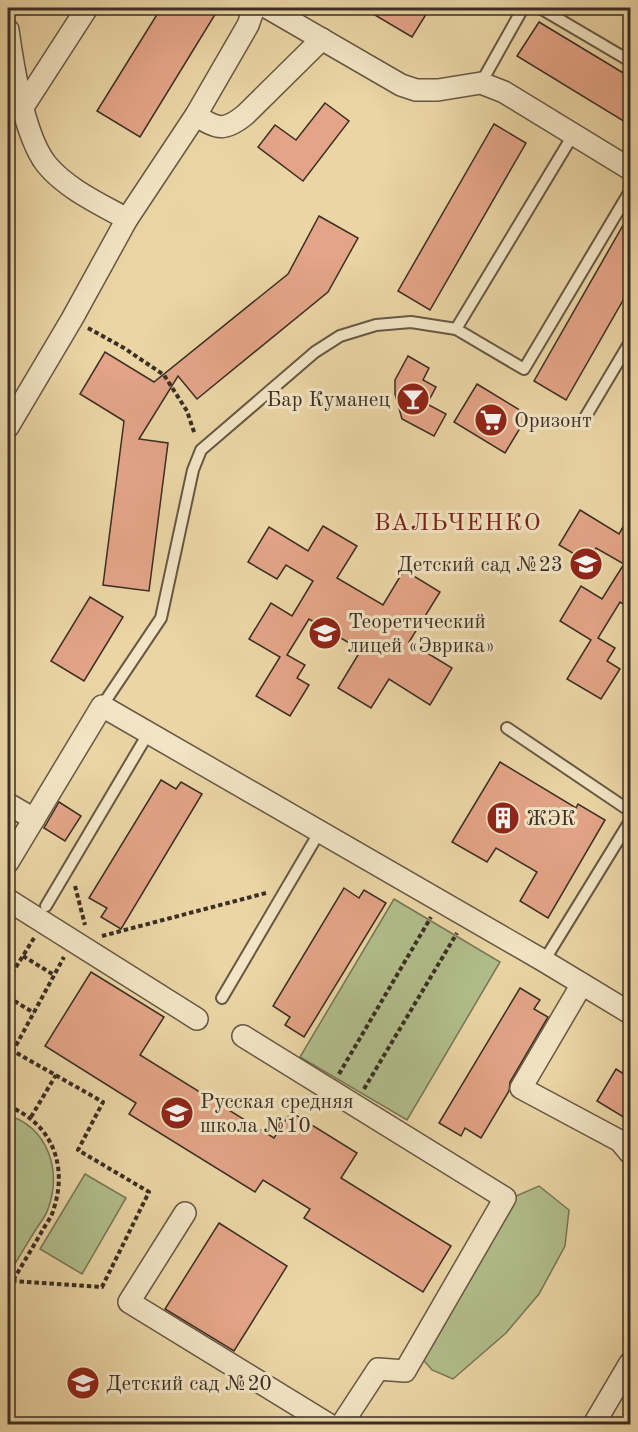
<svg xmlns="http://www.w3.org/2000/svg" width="638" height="1432" viewBox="0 0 638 1432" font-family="'Old Standard TT',serif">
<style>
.green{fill:#b1be8b;stroke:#767658;stroke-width:1.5}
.building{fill:#e3a487;stroke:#3a2e24;stroke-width:1.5}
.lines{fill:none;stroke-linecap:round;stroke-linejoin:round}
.lane-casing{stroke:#665844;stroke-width:14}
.street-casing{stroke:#665844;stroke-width:24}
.path{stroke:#3a2e24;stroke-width:4;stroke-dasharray:4.5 3;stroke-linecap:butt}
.lane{stroke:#f2e4c4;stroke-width:10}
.street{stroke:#f2e4c4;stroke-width:21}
.labels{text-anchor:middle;stroke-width:6;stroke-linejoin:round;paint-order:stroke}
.poi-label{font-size:21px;fill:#3a2e24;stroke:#f2e4c4;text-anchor:start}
.quarter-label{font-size:24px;letter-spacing:1.5px;fill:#7a1f14;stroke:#f2e4c4}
</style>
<rect width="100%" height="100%" fill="#ebd5a5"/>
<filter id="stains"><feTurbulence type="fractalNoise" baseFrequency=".00333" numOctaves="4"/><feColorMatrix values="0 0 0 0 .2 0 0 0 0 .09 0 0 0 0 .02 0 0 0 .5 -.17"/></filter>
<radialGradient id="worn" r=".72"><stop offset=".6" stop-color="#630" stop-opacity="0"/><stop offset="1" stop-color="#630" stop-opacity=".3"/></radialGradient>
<g class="green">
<path d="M394,899L500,962L407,1120L300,1057Z"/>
<path d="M8,1115C48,1128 62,1170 48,1209C46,1216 40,1223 36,1229C27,1244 17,1260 8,1276Z"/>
<path d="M85,1174L126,1198L82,1274L40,1249Z"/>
<path d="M539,1186L569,1210L565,1246L539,1294L506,1333L453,1379L432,1370L418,1354L509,1199Z"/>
</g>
<g class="building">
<path d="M161,8H219L140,137L97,111Z"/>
<path d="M363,8H430L412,37Z"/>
<path d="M539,22L630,77V125L517,56Z"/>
<path d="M325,103L349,121L303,181L258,147L275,125L296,140Z"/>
<path d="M494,124L526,143L430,310L398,291Z"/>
<path d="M630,213V288L566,400L534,381Z"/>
<path d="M319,216L358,238L328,292L197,399L178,376L139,439L168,443L149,591L103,585L124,421L80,394L105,352L154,382L288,274Z"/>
<path d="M408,356L429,368L423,380L436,387L427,404L446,414L434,436L402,419L395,394V380Z"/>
<path d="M477,384L528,415L505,453L454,422Z"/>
<path d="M580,510L619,534L630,515V608L620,602L598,638L615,648L607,661L620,669L601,699L567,679L591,640L560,621L581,586L602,599L624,564L596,548L588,562L559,545Z"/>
<path d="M323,526L357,546L337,578L383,605L404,570L440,592L409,642L452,668L430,705L389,679L371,708L338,688L361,650L309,619L287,655L305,665L297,678L309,685L290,716L256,696L280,657L249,639L271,603L292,616L313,581L286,565L277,579L248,562L269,527L308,551Z"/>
<path d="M90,597L123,617L84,681L51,661Z"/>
<path d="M500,762L576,808L578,804L605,820L548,918L520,901L537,872L496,848L487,862L452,842Z"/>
<path d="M161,780L176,789L181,782L202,794L121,929L101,917L107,908L89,898Z"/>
<path d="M59,802L81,816L65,841L44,828Z"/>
<path d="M344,888L359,898L364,890L386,903L304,1037L285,1025L290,1017L273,1006Z"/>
<path d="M91,972L164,1017L140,1055L274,1138L291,1112L357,1153L341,1178L451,1246L423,1292L304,1218L310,1209L263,1180L255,1192L129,1114L136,1103L45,1046Z"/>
<path d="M520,988L540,1000L534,1009L548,1017L510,1082L509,1091L481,1138L465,1128L461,1136L439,1123Z"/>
<path d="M616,1069L630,1078V1121L597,1101Z"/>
<path d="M219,1223L287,1266L234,1351L165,1309Z"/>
</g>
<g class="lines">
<g class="lane-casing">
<g id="lane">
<path d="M540,8L630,61"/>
<path d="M481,83L523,8"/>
<path d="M573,135L456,329L524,369L630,191"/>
<path d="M586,416L630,342"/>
<path d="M102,706L161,618L193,470L201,450L315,352L340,336L376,325L411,322L456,329"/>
<path d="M507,728L630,811"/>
<path d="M46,906L149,732"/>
<path d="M544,961L630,821"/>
<path d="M222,998L320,831"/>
</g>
</g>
<g class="street-casing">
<g id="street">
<path d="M268,8L401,85L416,90H438L481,83L504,92L630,169"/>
<path d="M8,30C13,66 24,137 47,165C67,189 100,204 127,219"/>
<path d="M23,107L87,8"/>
<path d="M196,115C217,130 225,131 245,115L322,39"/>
<path d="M8,427L72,319L127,219L196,115L248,25L254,8"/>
<path d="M8,804L34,819"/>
<path d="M8,862L102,706L544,961L630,1013"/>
<path d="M8,900L197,1019"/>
<path d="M582,984L521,1088L620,1141L630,1153"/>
<path d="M243,1036L505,1198L405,1371L378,1369L342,1424"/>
<path d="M185,1213L129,1302L328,1424"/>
<path d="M594,1424L630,1363"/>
</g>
</g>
<g class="path">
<path d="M88,328L124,348L164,375L187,411L195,435"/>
<path d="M75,886L85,925"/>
<path d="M102,936L266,893"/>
<path d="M23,956L54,975"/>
<path d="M8,980L34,938"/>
<path d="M8,997L34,1013"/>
<path d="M339,1074L431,917"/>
<path d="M364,1089L457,933"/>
<path d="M8,1106C51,1123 68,1164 54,1208C52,1217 45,1225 41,1233C30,1252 19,1270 8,1289"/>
<path d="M31,1117L56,1075"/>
<path d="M12,1281L102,1287L149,1192L78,1150L103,1102L13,1051L64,957"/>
</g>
<use href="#lane" class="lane"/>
<use href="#street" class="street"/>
</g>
<defs>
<g id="bar-disc" transform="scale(1.725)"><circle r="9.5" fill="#8f2418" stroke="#f2e4c4"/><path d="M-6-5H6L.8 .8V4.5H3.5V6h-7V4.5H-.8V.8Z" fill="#fff"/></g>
<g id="supermarket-disc" transform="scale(1.725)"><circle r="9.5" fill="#8f2418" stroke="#f2e4c4"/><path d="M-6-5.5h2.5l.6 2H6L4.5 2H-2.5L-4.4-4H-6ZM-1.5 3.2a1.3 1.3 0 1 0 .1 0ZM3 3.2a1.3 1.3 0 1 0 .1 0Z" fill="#fff"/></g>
<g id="school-disc" transform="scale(1.725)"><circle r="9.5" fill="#8f2418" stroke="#f2e4c4"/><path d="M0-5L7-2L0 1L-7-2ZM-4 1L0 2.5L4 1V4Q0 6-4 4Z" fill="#fff"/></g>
<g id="building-disc" transform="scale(1.725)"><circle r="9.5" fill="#8f2418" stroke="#f2e4c4"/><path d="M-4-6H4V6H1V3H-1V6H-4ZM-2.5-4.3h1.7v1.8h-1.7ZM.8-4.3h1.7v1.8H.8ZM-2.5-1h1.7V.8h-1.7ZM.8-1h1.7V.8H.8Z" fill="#fff"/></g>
</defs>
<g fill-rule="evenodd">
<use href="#bar-disc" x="413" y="399"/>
<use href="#supermarket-disc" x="491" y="420"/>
<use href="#school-disc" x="586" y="564"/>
<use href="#school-disc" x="325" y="633"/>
<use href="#building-disc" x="503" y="818"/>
<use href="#school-disc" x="177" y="1113"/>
<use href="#school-disc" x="83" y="1383"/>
</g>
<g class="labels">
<g class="poi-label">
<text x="390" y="406" text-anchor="end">Бар Куманец</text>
<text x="514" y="427">Оризонт</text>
<text x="563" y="571" text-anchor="end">Детский сад №23</text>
<text x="348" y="628">Теоретический<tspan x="348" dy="24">лицей «Эврика»</tspan></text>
<text x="526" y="825">ЖЭК</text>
<text x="200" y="1108">Русская средняя<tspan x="200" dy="24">школа №10</tspan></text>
<text x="106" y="1390">Детский сад №20</text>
</g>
<g class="quarter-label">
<text x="458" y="530">ВАЛЬЧЕНКО</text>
</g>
</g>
<rect width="638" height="1432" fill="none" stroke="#ebd5a5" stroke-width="30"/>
<rect x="9" y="9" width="620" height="1414" fill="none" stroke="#3a2e24" stroke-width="3"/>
<rect x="15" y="15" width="608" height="1402" fill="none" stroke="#3a2e24" stroke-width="1.5"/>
<rect width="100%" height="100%" filter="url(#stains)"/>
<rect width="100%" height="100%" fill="url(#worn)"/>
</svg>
